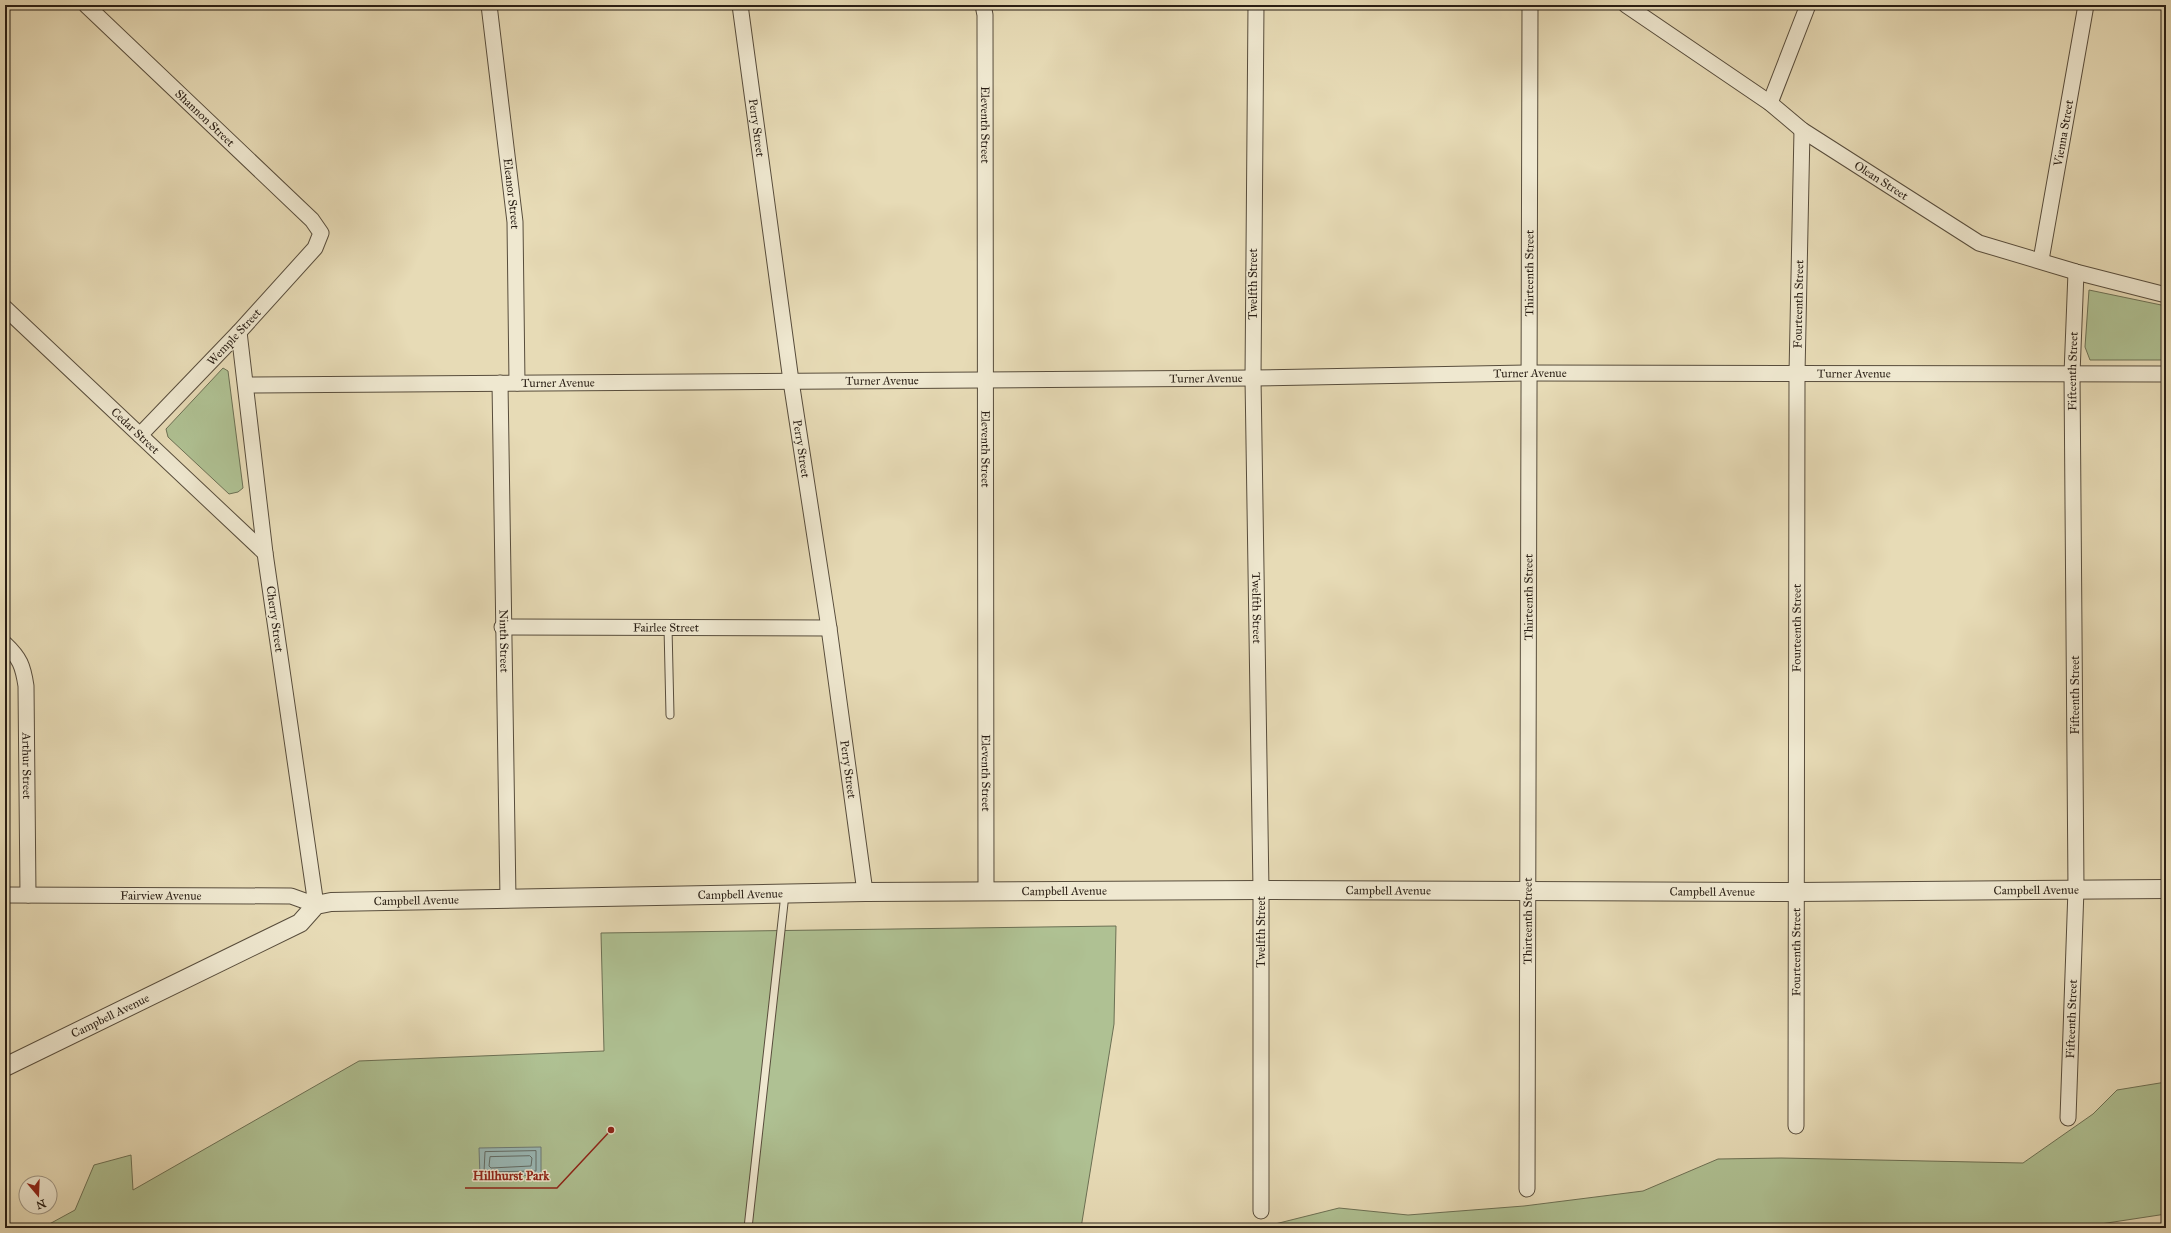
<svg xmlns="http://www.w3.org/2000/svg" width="2171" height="1233" viewBox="0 0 2171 1233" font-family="'IM FELL Great Primer',serif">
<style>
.green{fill:#afc193;stroke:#6c7054}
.water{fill:#9ab9b7;stroke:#6d7b76}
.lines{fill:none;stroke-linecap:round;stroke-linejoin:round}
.shore{stroke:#626c66;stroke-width:1}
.service-casing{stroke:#584d3c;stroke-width:9}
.minor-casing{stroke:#584d3c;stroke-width:17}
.tertiary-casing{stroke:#584d3c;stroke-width:20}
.service{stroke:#efe8d0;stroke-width:7}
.minor{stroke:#efe8d0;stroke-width:15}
.tertiary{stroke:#efe8d0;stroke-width:18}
.labels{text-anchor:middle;stroke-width:3;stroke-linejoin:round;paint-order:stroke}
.street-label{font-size:12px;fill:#291e14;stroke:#efe8d0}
.leader{fill:none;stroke:#8f2418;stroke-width:1.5}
.callout-dot{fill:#8f2418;stroke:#efe8d0;stroke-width:1.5}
.callout-label{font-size:13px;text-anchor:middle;font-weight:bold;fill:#8f2418;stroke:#efe8d0;stroke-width:3;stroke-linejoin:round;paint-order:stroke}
</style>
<rect width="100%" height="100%" fill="#e7dbb6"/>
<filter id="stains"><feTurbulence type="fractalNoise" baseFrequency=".005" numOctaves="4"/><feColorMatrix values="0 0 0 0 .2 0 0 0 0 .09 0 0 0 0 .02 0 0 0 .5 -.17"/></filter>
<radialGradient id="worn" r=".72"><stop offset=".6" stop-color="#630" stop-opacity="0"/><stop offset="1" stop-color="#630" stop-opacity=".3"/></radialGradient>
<g class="green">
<path d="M2089,290L2166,306V360H2090L2085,347Z"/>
<path d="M223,368L228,371L243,488L238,492L229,494L168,437L166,429Z"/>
<path d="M1116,926L1114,1024L1081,1228H42L75,1210L94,1165L131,1155L133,1190L359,1061L604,1051L601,933Z"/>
<path d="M2166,1082V1214L2074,1228H1259L1339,1208L1408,1215L1524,1206L1643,1191L1718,1159L1781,1158L2023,1163L2093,1114L2117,1090Z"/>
</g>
<path class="water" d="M541,1147V1175L480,1177L479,1148Z"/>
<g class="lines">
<g class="shore">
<path d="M536,1151V1171L484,1172L485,1152Z"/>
<path d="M530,1156L532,1158L531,1166L491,1168L489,1166L490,1157Z"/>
</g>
<g class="service-casing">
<g id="service">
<path d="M668,627L670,715"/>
<path d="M748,1228L785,894"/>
</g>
</g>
<g class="minor-casing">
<g id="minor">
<path id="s1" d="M86,5L312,220L321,233L315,248L239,332L140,435"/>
<path id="s2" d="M489,5L515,222L517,383"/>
<path id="s3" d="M740,5L791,381L829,628L865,892"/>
<path id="s4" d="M983,5L985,15L986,892"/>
<path id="s5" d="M1256,5L1253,378L1261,890V1211"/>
<path id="s6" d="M1626,5L1770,103L1802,130L1979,243L2076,272L2166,295"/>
<path d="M1770,103L1808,5"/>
<path id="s7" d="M2041,260L2086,5"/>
<path id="s8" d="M5,308L265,553"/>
<path id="s9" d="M500,383L508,899"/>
<path id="s10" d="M246,385L1253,378L1528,373L2166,374"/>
<path id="s11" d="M502,627L829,628"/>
<path id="s12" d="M5,644C20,658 23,666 26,686L28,895"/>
<path id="s13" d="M5,895L291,896L316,905L265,553L239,332"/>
<path id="s14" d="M2068,1118L2076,889L2072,374L2076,272"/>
<path id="s15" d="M1796,1126L1797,374L1802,130"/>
<path id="s16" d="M1527,1189L1530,5"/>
</g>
</g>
<g class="tertiary-casing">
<g id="tertiary">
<path id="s17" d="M5,1067L300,923L316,905L331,902L865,892L1261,890L1797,892L2166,889"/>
</g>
</g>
<use href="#service" class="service"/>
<use href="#minor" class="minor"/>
<use href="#tertiary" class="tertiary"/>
</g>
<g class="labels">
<g class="street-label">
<text dy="4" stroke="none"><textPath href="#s1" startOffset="164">Shannon Street</textPath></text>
<text dy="4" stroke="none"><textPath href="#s4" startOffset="120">Eleventh Street</textPath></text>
<text dy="4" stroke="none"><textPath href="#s3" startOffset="124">Perry Street</textPath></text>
<text dy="4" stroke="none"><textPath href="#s7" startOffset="129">Vienna Street</textPath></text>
<text dy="4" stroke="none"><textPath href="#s6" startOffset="310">Olean Street</textPath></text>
<text dy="4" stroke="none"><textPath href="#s2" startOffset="190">Eleanor Street</textPath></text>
<text dy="4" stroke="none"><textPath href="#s16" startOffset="916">Thirteenth Street</textPath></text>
<text transform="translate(1253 284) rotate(-90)" y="4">Twelfth Street</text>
<text dy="4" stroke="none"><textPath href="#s15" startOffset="822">Fourteenth Street</textPath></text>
<text transform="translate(234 337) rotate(-47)" y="4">Wemple Street</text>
<text dy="4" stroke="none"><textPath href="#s14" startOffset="747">Fifteenth Street</textPath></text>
<text dy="4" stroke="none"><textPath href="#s10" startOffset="1284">Turner Avenue</textPath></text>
<text dy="4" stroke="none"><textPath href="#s10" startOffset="1608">Turner Avenue</textPath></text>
<text dy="4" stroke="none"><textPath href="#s10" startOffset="960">Turner Avenue</textPath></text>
<text dy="4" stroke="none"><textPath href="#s10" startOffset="636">Turner Avenue</textPath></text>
<text dy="4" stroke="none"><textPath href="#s10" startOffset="312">Turner Avenue</textPath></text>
<text dy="4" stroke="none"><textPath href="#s8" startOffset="179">Cedar Street</textPath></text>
<text dy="4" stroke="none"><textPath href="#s3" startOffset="448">Perry Street</textPath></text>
<text dy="4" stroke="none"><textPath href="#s4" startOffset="444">Eleventh Street</textPath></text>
<text dy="4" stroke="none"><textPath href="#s16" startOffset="592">Thirteenth Street</textPath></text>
<text dy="4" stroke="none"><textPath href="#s5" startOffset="603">Twelfth Street</textPath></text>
<text transform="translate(275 619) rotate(82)" y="4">Cherry Street</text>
<text dy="4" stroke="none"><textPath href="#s11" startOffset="164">Fairlee Street</textPath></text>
<text dy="4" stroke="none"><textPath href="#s15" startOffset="498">Fourteenth Street</textPath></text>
<text dy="4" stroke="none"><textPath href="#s9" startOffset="258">Ninth Street</textPath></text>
<text transform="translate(2075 695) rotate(-90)" y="4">Fifteenth Street</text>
<text dy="4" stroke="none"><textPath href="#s12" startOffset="128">Arthur Street</textPath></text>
<text dy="4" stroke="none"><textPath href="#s3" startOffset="772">Perry Street</textPath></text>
<text dy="4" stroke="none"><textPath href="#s4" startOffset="768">Eleventh Street</textPath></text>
<text dy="4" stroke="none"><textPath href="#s17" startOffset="1425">Campbell Avenue</textPath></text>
<text dy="4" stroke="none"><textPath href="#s17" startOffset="2073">Campbell Avenue</textPath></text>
<text dy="4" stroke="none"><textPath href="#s17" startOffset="1101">Campbell Avenue</textPath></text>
<text dy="4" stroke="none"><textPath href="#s17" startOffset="1749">Campbell Avenue</textPath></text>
<text dy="4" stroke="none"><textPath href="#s17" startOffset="777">Campbell Avenue</textPath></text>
<text dy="4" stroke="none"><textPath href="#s13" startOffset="156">Fairview Avenue</textPath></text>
<text dy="4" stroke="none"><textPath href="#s17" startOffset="453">Campbell Avenue</textPath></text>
<text dy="4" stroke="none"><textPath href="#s16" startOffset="268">Thirteenth Street</textPath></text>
<text transform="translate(1261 932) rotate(-90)" y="4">Twelfth Street</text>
<text dy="4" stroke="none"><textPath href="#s15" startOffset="174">Fourteenth Street</textPath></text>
<text dy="4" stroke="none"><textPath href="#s17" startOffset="117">Campbell Avenue</textPath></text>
<text dy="4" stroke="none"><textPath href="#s14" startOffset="99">Fifteenth Street</textPath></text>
</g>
</g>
<path class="leader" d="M611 1130L557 1188H465"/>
<circle class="callout-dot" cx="611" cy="1130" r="4"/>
<g class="callout-label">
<text x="511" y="1180">Hillhurst Park</text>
</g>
<rect width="2171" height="1233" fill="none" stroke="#e7dbb6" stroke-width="20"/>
<rect x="6" y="6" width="2159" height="1221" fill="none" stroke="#291e14" stroke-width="2"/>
<rect x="10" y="10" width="2151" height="1213" fill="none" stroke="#291e14"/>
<g transform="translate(38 1195) rotate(161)"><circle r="19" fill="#efe8d0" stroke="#a09785"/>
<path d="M0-3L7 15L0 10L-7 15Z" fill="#8f2418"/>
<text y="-6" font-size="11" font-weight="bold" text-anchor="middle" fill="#291e14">N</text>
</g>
<rect width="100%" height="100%" filter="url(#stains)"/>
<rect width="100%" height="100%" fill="url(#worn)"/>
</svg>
